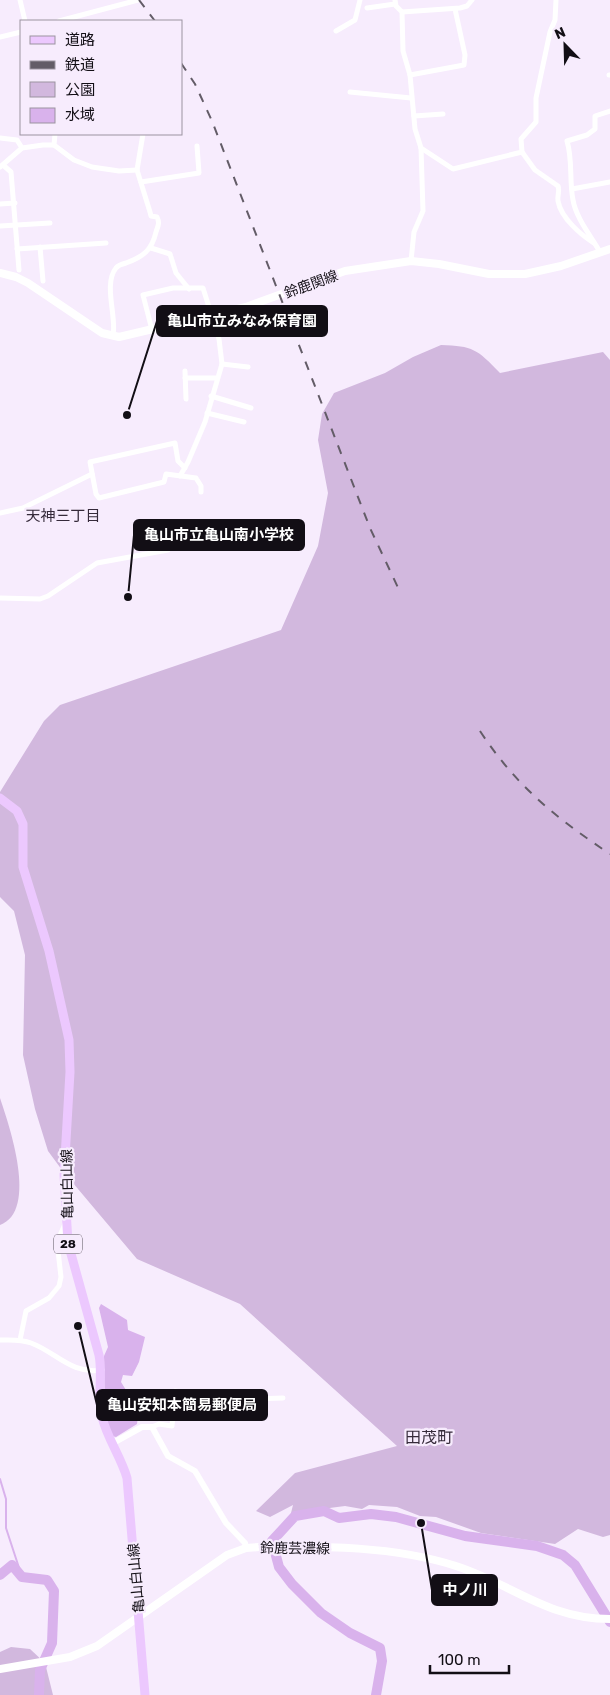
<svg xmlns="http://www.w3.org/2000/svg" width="610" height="1695" viewBox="0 0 610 1695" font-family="Rubik,'Noto Sans JP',sans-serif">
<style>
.green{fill:#d2b8de}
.water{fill:#d9b2ec}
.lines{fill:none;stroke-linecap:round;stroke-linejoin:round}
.stream{stroke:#d9b2ec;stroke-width:2}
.river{stroke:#d9b2ec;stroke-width:10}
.minor{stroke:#fff;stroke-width:5}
.tertiary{stroke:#fff;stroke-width:6}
.secondary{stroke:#fff;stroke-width:8}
.primary{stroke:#ecc8fe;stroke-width:9}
.rail{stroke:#635c67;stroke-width:2;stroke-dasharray:9 9;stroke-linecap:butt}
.labels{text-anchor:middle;stroke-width:4.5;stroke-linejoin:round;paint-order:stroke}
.shield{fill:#f7ecfd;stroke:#57515b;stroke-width:1}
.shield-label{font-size:12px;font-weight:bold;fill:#120e15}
.street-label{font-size:14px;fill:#120e15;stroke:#f7ecfd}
.neighbourhood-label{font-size:15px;fill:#352a3a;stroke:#f7ecfd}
.quarter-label{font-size:16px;fill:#352a3a;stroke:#f7ecfd}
.leader{fill:none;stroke:#120e15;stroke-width:2}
.callout-dot{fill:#120e15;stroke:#f7ecfd;stroke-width:2}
.callout{fill:#120e15;stroke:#120e15;stroke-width:2}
.callout-label{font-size:15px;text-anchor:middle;font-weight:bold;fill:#fff}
</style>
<rect width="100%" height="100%" fill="#f7ecfd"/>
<g class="green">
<path d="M441,345C473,346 477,349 500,373L603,352L610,360V1535L603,1537L578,1529L555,1544L481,1533L436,1517L420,1516L397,1507L369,1505L362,1509L345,1506L291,1513L293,1505L270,1517L256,1511L295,1473L397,1446L240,1304L137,1259L62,1170L48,1151L35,1109L23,1055L25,955L14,911L0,897V792L44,721L60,705L281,630L318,546L328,493L318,440L322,414L334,393L385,373L413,357Z"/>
<path d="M0,1098C9,1125 39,1211 0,1225Z"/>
<path d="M11,1647L30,1649L45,1663L53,1695H0V1652Z"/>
</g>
<path class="water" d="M101,1304L127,1320L128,1330L145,1337L139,1362L132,1376L123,1375L121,1382L129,1395L132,1415L138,1416L137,1424L116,1437L112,1436L105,1418L104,1356L108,1347L99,1308Z"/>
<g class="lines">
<path class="stream" d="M0,1479L6,1499V1528L22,1577"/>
<g class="river">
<path d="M0,1575L12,1565L22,1577L47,1580L54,1591L52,1643L40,1670L39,1695"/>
<path d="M376,1695L382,1661L380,1648L350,1633L321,1613L292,1584L279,1567L272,1541L295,1516L324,1511L339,1518L371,1514L396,1517L465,1536L537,1546L563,1555L575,1565L610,1622"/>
</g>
<g class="minor">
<path d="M20,0L25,21"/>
<path d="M395,0L396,6L402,12L403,51L410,75L415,129L421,148L423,211L414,232L411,261"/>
<path d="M367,8L395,4"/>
<path d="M402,12L460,8L467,6L472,0"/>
<path d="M59,21L138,0"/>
<path d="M336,31L355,20L360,0"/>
<path d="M0,37L21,32"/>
<path d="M410,75L464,65L465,55L455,9"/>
<path d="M609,75H610"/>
<path d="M350,92L411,98"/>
<path d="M414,116L443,114"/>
<path d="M0,138L17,140L22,148"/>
<path d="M54,145L55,134"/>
<path d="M421,148L453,169L522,152L521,139L536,122V98L550,32L555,20L556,0"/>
<path d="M522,152L535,170L558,186C560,191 557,196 558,201C561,218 581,235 594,243"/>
<path d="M3,165L11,172L19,270"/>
<path d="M0,167L22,148L43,145H54L74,160L92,167L119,171L137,170"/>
<path d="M141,182L199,173L197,146"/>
<path d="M572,189L610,182"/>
<path d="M0,204L15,203"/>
<path d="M0,226L50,223"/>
<path d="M40,247L43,281"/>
<path d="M151,248L170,254L176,273L189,289"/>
<path d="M17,249L106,243"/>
<path d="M600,252C591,236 576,218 573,200C569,180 573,161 567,141L587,135L595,129V116L610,111"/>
<path d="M152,330L143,295L173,288H203L219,339L222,364L205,422L188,462L180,476"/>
<path d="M113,336C117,317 103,284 116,268C118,265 122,264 126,263C143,257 152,250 156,232C158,226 160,223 157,217L151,216L150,212L137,170L143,134"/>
<path d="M222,364L248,367"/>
<path d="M185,371L186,399"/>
<path d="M185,378H216"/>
<path d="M211,396L251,408"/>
<path d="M207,413L244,422"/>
<path d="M185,468L178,461L175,443L90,462L96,494L99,498L164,482L166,474L196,478L201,486V492"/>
<path d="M0,513L23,508L92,474"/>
<path d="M0,598L40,599L48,596L97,563L168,550"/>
<path d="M0,1340C10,1340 21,1339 31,1343C56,1352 71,1375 102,1370"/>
<path d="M20,1340L26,1311L49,1298L59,1286L61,1277L57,1242L65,1224"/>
<path d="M152,1427L159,1424L172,1426L175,1391L229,1400L283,1398"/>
</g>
<path class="tertiary" d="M113,1443L142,1427H152L168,1456L195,1471L226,1523L245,1543L246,1548"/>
<g class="secondary">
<path d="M0,273L16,277L28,283L102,333L119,337L246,307L345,271L411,261L439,264L489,274H525L561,266L610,249"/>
<path d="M0,1669L70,1657L97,1646L227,1555L246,1548L259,1547C324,1546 394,1546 456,1566C512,1584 547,1619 610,1619"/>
</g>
<path class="primary" d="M0,798L17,811L23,824V867L49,951L69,1040L70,1072L64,1175L68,1243L99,1355C103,1375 97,1397 102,1417C107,1438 121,1457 127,1478L145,1695"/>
<g class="rail">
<path d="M139,0L155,21"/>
<path d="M181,63L195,84L212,121L370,528L401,594"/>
<path d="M480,731C516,786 556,818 610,854"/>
</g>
</g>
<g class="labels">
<rect class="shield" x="54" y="1234.5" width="28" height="19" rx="4"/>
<g class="shield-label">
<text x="68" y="1248">28</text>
</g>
<g class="street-label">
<text transform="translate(311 284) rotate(-20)" y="5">鈴鹿関線</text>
<text transform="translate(67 1184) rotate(-91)" y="5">亀山白山線</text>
<text transform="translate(295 1548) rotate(1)" y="5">鈴鹿芸濃線</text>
<text transform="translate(136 1578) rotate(-95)" y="5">亀山白山線</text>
</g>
<g class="neighbourhood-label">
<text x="63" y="521">天神三丁目</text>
</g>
<g class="quarter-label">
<text x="429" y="1443">田茂町</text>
</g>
</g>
<path class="leader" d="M127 415L157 321M128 597L134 535M78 1326L97 1405M421 1523L432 1590"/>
<g class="callout-dot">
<circle cx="127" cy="415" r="5"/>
<circle cx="128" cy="597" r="5"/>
<circle cx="78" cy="1326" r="5"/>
<circle cx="421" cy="1523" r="5"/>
</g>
<g class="callout">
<rect x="157" y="306" width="170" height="30" rx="5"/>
<rect x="134" y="520" width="170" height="30" rx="5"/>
<rect x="97" y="1390" width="170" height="30" rx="5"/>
<rect x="432" y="1575" width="65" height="30" rx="5"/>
</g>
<g class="callout-label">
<text x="242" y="326">亀山市立みなみ保育園</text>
<text x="219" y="540">亀山市立亀山南小学校</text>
<text x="182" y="1410">亀山安知本簡易郵便局</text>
<text x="465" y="1595">中ノ川</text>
</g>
<rect x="20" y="20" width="162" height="115" fill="#f7ecfd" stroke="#9b93a0"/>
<rect x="30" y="36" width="25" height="8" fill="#ecc8fe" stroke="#9b93a0"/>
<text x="65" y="45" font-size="15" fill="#120e15">道路</text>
<rect x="30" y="61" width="25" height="8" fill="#635c67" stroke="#9b93a0"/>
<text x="65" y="70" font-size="15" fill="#120e15">鉄道</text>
<rect x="30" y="82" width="25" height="15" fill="#d2b8de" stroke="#9b93a0"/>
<text x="65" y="95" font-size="15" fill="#120e15">公園</text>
<rect x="30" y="108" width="25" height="15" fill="#d9b2ec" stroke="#9b93a0"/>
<text x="65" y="120" font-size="15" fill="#120e15">水域</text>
<g transform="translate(565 45) rotate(337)" stroke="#f7ecfd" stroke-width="4" paint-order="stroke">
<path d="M0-4L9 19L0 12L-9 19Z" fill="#120e15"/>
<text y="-8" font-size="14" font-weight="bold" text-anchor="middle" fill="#120e15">N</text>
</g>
<path d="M430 1665v8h79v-8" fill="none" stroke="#120e15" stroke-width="2.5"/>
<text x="438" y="1665" font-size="15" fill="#120e15" stroke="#f7ecfd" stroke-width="4" paint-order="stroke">100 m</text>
</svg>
